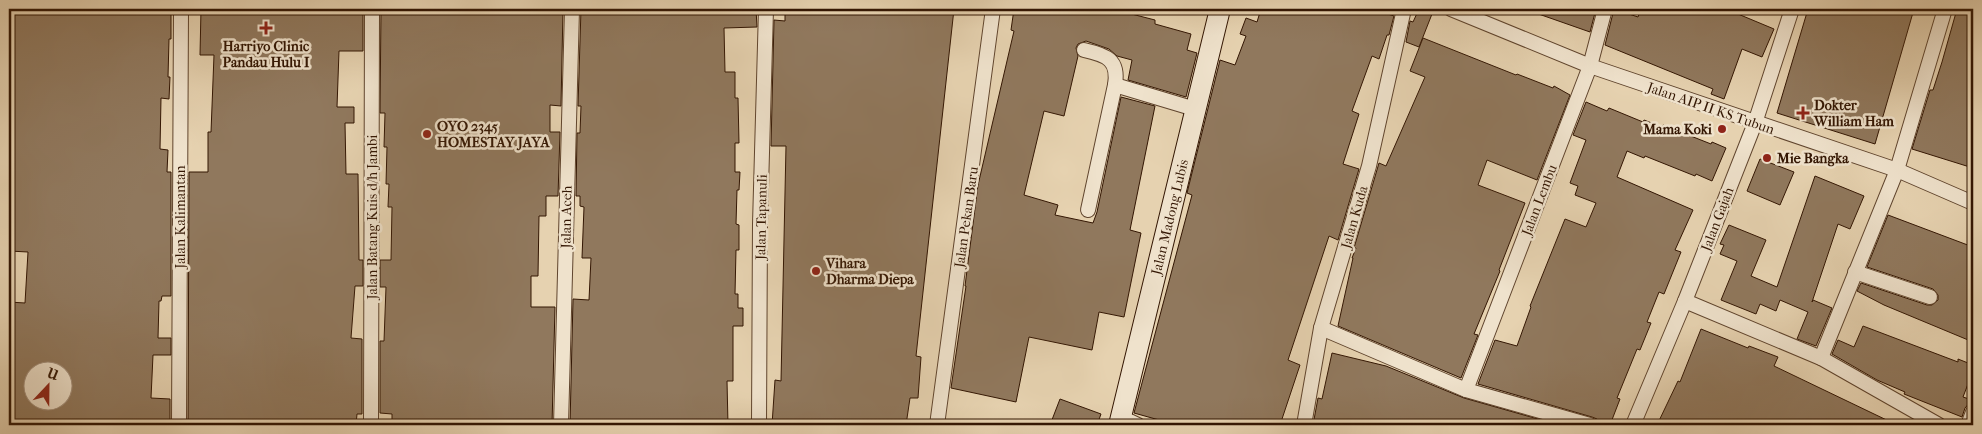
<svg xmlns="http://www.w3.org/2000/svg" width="1982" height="434" viewBox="0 0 1982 434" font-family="'IM FELL French Canon',serif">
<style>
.building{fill:#90785d;stroke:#331603;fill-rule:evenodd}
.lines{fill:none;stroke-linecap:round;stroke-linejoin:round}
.street-casing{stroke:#60452e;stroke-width:16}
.secondary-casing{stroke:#331603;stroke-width:22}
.street{stroke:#efe2cc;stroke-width:14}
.secondary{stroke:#efe2cc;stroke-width:20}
.poi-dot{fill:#8f2418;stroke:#efe2cc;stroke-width:2}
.labels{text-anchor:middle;stroke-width:5;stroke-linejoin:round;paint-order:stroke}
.poi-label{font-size:14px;font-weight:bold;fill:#331603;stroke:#efe2cc;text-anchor:start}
.street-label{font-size:14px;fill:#331603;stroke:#efe2cc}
</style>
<rect width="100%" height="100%" fill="#e6d2b0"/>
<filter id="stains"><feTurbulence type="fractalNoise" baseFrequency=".004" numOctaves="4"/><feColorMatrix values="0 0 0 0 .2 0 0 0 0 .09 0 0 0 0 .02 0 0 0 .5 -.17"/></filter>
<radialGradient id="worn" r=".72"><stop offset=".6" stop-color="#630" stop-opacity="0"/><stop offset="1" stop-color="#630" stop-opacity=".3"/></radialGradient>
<g class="building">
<path d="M9,9H171V39H169L168,77H170L169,99L161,98L160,149L168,150L167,172H171V296H162L161,301H159L158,338H171V355H153L151,398L170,399V425H9V302L25,303L28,252L9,251ZM32,372H62V402H32Z"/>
<path d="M201,9H363V51H339L337,107H354V123H345L346,174H358L359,260H363V286H355L351,338L362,339V414H357L356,425H188L189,172H208V132H211L214,55H200Z"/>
<path d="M381,9H563L561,106L550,105V132H560L558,196H546V216H539L538,276H531V307H555L552,425H392V414L380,413V341H384L386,287H380V260H391L392,207H388L389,184H386L387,147H384L385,113H380Z"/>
<path d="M581,9H756L757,27L724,28L725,72H735V98H738L739,143H735V172H740L739,190H737L736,224L739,225V250H736L735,294H738V308H743V326H733V381H727L728,425H570L573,299L589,300L591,258H582L584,207L580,206V196H576L577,133H580L581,106H578Z"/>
<path d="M785,9H954L916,356L921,357L918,398H910L906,425H772L775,380L781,381L786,146H771L774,20L785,21Z"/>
<path d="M1014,9H1062L1085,14L1086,9L1111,14L1112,9L1155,20V24L1191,34L1187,50L1197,53L1186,97L1128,80L1132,60L1117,56L1109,49L1086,41L1078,44L1076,48L1078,56L1064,116L1044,111L1024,195L1058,205L1055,215L1093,223L1097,212L1121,97L1155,106L1130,230L1141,233L1124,317L1099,312L1092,350L1029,337L1016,402L951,388L966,286H965L978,185L1014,31L1011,30Z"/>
<path d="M1261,9H1372L1394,16L1389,35H1387L1379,59L1372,56L1352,111L1359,114L1343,164L1359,169L1338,240L1329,236L1288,360L1300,365L1280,425H1177L1134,413L1192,195L1187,193L1220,60L1235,65L1246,36L1240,34L1246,18L1257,22Z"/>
<path d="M1419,9L1432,14L1419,47L1406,42L1410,21L1413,22Z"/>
<path d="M1530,9H1596L1590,32L1530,11Z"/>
<path d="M1614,9L1638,17L1641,9H1726L1774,29L1762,57L1742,49L1724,99L1711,94L1713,89L1605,45Z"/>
<path d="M1808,9H1914L1875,144L1777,113Z"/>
<path d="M1957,9H1973V168L1912,149L1930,90H1933L1942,62Z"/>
<path d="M1423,38L1516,75L1517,74L1553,88L1554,86L1570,95L1537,180L1487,160L1478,185L1525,203L1499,270L1500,271L1474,334L1478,335L1461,378L1338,326L1353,258H1352L1356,248H1354L1379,163L1386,166L1425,77L1410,71Z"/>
<path d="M1586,102L1607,111L1609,108L1643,122L1644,120L1662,127L1663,125L1711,144L1712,142L1726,148L1712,181L1696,174L1695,176L1645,156L1644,158L1627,151L1617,177L1693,210L1675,250L1681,252L1664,294L1659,292L1647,322L1651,323L1640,350L1637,349L1617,398L1620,399L1610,425H1599L1597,419L1592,417L1478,384L1495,340L1517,346L1531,307L1530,306L1565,219L1586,227L1596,203L1575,195L1578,186L1570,183L1586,140L1573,135Z"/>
<path d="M1760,159L1794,172L1780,205L1747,191Z"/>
<path d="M1815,176L1864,196L1850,229L1838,224L1812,302L1813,300L1832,308L1816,346L1797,339L1808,312L1780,300L1776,311L1760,304L1756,314L1721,300L1737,261L1720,254L1724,245L1720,244L1729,225L1766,240L1751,276L1777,287Z"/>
<path d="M1888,215L1973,247V342L1884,305L1857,291L1861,283L1927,305H1932L1938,300V295L1933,289L1867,267Z"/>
<path d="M1863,326L1958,362V359L1973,365V371L1963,397L1972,400L1965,408L1962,417L1904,394L1905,392L1877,380L1832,354L1838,340L1854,347Z"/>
<path d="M1701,329L1748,348L1749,346L1778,357L1774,366L1897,425H1657L1678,381L1680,382Z"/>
<path d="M1332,353L1386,366L1464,398L1559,425H1313L1318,398L1322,399Z"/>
<path d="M1060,399L1101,414L1097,425H1050Z"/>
</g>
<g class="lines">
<g class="street-casing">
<g id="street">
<path d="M1451,9L1590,66L1897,170L1973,203"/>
<path d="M1084,50C1107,55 1119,60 1115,85"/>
<path d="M1088,210L1115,85L1195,109"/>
<path d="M1855,272L1930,297"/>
<path d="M1685,301L1821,358L1939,425"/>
<path d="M1321,328L1466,390L1590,425"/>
<path d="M1821,358L1897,170L1945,9"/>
<path d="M1466,390L1590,66L1605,9"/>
<path d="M1121,417L1138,425"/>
<path d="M179,425L181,9"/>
<path d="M371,425L372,9"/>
<path d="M561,425L572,9"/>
<path d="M759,425L760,224L766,9"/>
<path d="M937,425L993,9"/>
<path d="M1304,425L1321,328L1369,166L1404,9"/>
<path d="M1633,425L1685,301L1755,123L1792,9"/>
<path d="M1968,425L1973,412"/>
</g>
</g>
<g class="secondary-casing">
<g id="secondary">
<path id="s1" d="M1119,425L1220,9"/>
</g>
</g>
<use href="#street" class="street"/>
<use href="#secondary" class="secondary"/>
</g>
<g class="poi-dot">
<path d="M263.5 20.5h5v5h5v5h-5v5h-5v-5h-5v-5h5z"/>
<path d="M1800.5 105.5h5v5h5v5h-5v5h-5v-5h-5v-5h5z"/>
<circle cx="1722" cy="129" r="5"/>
<circle cx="427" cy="134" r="5"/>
<circle cx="1767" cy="158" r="5"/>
<circle cx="816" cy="271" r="5"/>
</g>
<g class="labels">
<g class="poi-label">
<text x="266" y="51" text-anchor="middle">Harriyo Clinic<tspan x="266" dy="16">Pandau Hulu I</tspan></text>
<text x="1814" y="110">Dokter<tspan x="1814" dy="16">William Ham</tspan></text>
<text x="437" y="131">OYO 2345<tspan x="437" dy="16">HOMESTAY JAYA</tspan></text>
<text x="1712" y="134" text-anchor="end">Mama Koki</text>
<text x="1777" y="163">Mie Bangka</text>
<text x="826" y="268">Vihara<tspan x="826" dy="16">Dharma Diepa</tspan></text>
</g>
<g class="street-label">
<text transform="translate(1711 108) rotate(19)" y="5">Jalan AIP II KS Tubun</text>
<text transform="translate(1539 200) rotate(-69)" y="5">Jalan Lembu</text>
<text transform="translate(180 217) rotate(-90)" y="5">Jalan Kalimantan</text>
<text transform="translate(372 217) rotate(-90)" y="5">Jalan Batang Kuis d/h Jambi</text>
<text transform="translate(566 217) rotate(-89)" y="5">Jalan Aceh</text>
<text transform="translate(761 217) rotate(-89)" y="5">Jalan Tapanuli</text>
<text transform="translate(966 217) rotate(-82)" y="5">Jalan Pekan Baru</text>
<text dy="5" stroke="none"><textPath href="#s1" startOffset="214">Jalan Madong Lubis</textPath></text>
<text transform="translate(1354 217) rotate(-74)" y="5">Jalan Kuda</text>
<text transform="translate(1717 219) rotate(-69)" y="5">Jalan Gajah</text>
</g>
</g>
<rect width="1982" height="434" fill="none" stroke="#e6d2b0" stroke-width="30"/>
<rect x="10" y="10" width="1962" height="414" fill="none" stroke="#331603" stroke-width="2.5"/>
<rect x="15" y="15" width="1952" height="404" fill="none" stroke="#331603"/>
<g transform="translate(48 386) rotate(22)"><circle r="24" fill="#efe2cc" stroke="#a4907c"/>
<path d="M0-4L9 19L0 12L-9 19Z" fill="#8f2418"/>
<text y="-8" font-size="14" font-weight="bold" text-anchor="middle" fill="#331603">U</text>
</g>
<rect width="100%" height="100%" filter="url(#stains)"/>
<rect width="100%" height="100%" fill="url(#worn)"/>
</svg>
